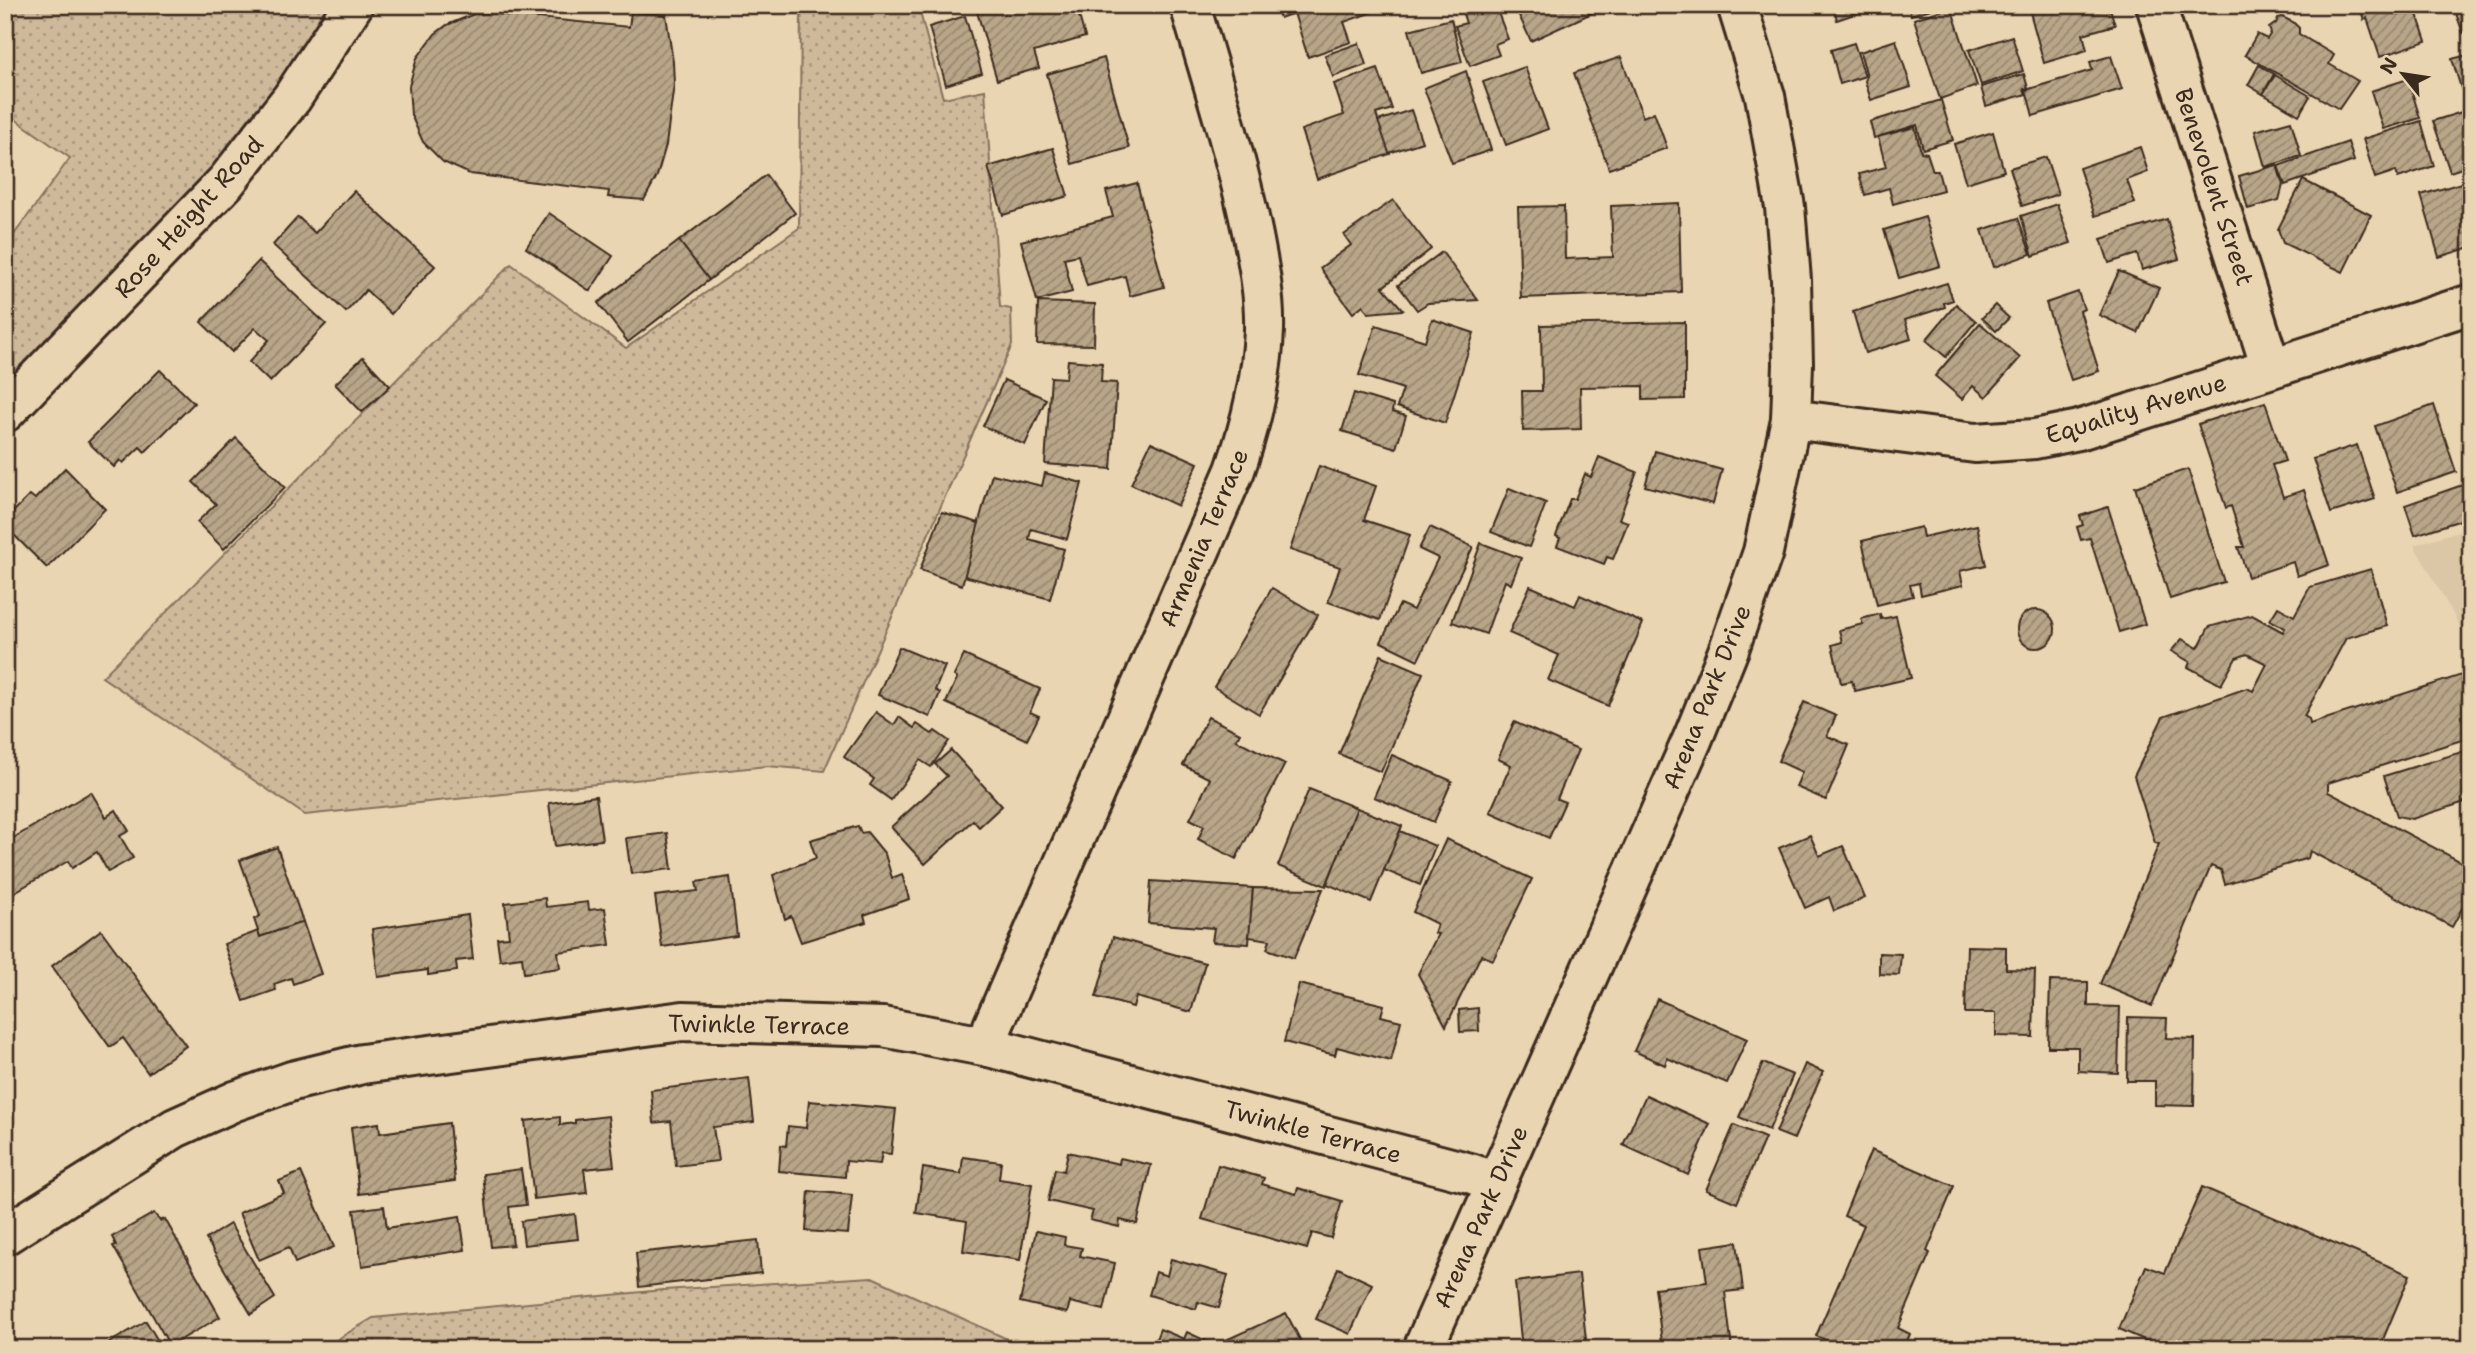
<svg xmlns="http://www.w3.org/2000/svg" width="2476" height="1354" viewBox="0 0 2476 1354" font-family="'Shantell Sans',sans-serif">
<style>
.built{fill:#dbc7a6}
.grass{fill:url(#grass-dots);stroke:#84725c;stroke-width:2}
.building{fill:url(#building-hatch);stroke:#3b2a1e;stroke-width:2}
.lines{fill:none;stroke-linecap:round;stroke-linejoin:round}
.street-casing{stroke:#3b2a1e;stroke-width:44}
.secondary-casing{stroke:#3b2a1e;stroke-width:44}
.street{stroke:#ead5b3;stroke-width:38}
.secondary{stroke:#ead5b3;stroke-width:38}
.labels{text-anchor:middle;stroke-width:5;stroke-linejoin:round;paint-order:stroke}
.street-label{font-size:24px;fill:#3b2a1e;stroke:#ead5b3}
</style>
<defs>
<pattern id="grass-dots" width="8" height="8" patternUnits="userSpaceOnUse" patternTransform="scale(1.75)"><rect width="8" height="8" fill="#ceb99b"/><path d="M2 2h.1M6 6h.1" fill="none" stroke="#a8977e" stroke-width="1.8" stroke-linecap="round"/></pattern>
<pattern id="building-hatch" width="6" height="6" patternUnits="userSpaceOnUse" patternTransform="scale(1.75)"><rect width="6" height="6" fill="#b9a689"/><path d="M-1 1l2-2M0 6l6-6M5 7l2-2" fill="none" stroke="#98876f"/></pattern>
</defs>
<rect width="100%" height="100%" fill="#ead5b3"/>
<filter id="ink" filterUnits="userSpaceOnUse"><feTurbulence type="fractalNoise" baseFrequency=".0143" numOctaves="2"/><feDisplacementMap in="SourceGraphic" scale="14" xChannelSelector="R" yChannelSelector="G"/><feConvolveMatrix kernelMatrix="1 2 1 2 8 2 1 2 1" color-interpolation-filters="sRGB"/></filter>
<g filter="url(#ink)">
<path class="built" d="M2471,527V646L2414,545Z"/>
<g class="grass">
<path d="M5,5H355L5,414V247L70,158L5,112Z"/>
<path d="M801,5H918L943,98L985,90L1000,307L1011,309L1012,345L824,771L767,766L305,815L102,677L511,264L626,348L799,228Z"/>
<path d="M872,1277L1029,1349H321L373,1318L663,1290Z"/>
</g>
<g class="building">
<path d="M975,5H1076L1085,37L1034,52L1039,68L997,80Z"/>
<path d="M1275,5H1380L1381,9L1344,22L1351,42L1308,57L1294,13L1280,18Z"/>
<path d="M1460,5H1495L1508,39L1495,44L1499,55L1470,66L1455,26L1466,23Z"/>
<path d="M1519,5H1589L1592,13L1531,41L1515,7Z"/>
<path d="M1833,5H1878V6L1837,20Z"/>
<path d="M1908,5H1944L1911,15Z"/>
<path d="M2028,5H2074L2075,11L2095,5H2109L2115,25L2083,34L2087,50L2044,63Z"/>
<path d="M2359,5H2391L2392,10L2405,5H2414L2426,41L2380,57L2367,18L2364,20Z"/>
<path d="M2453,5H2471V30L2463,33Z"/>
<path d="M1951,7L1977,86L1940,99L1914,19Z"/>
<path d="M631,12L666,15L673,62L674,84L666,145L657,176L644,200L608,197L609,191L470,174L443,162L423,142L411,115L409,86L417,58L435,34L447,25L474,14L488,13L629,27Z"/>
<path d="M965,16L982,73L946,85L929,27Z"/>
<path d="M2282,17L2293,22L2299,28V34L2334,55L2329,64L2358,81L2339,109L2245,55L2257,34L2267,39L2271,33L2269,28L2276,23L2278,18Z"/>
<path d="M1451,19L1462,62L1421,73L1409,30Z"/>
<path d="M2012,36L2023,71L1981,85L1969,50Z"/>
<path d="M1896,40L1911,87L1871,100L1865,81L1867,76L1860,52Z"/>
<path d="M1359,43L1366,65L1333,77L1325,55Z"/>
<path d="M1854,43L1865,76L1840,84L1831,50Z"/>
<path d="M2471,54V99L2465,101L2452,59Z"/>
<path d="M2111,56L2122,89L2033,116L2026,90L2092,70L2090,62Z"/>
<path d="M1621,57L1643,117L1654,112L1667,148L1609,169L1574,73Z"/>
<path d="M1104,58L1129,148L1072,164L1047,74Z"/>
<path d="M2259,65L2274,74L2263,94L2248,85Z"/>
<path d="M1525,67L1548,129L1506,145L1483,82Z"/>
<path d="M1378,69L1392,109L1376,114L1390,154L1317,179L1301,130L1344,115L1334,84Z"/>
<path d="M1466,71L1491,150L1452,163L1424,88Z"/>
<path d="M2024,74L2028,88L2024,89L2026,94L1986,106L1981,87Z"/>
<path d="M2275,75L2310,96L2299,115L2263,94Z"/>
<path d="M2408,79L2420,118L2383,129L2371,91Z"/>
<path d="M1941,100L1953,140L1923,149L1917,125L1874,138L1870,122Z"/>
<path d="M2471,109V165L2450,172L2433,121Z"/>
<path d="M1411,110L1422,142L1389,153L1378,121Z"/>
<path d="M2291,121L2301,156L2265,167L2255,131Z"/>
<path d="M2421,121L2434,166L2398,178L2396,171L2375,178L2363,139Z"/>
<path d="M1915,127L1921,152L1927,153L1933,171H1938L1943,190L1893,204L1889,188L1865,195L1859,174L1886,167L1878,137Z"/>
<path d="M1993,132L2004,171L1966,183L1954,144Z"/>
<path d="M2348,142L2354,161L2285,185L2278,166Z"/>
<path d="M2140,147L2148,172L2127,180L2135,203L2095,216L2079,168Z"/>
<path d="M1053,148L1068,196L1003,215L988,167Z"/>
<path d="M2046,157L2058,194L2022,206L2010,168Z"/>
<path d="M2277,165L2283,185L2279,200L2248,209L2239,176Z"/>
<path d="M766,175L795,213L709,280L679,241Z"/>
<path d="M2303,180L2371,215L2343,272L2283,243L2278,229Z"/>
<path d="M2471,180V247L2439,257L2421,195Z"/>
<path d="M1137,183L1164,287L1130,296L1125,276L1087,286L1078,255L1064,258L1072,292L1037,301L1021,241L1113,217L1106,191Z"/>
<path d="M354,191L435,266L391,314L366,290L346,312L273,245L298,217L315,233Z"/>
<path d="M1393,200L1431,249L1383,287L1403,310L1368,313L1363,305L1353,313L1320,268L1351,245L1344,235Z"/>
<path d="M1679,203L1681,292L1521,298L1518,207L1564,206L1565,259L1613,257L1611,206Z"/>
<path d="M2057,204L2071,243L2033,256L2021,216Z"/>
<path d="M549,213L613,256L590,291L526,248Z"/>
<path d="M1925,217L1940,266L1899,278L1884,230Z"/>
<path d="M2018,218L2031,254L1994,267L1982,230Z"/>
<path d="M2167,219L2179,259L2142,270L2137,254L2109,263L2101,239Z"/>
<path d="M679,241L709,280L628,342L598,303Z"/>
<path d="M1442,252L1478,300L1428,303L1417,310L1398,285Z"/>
<path d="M259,261L326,324L270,382L249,362L269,340L255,328L232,352L201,322Z"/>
<path d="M2119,271L2159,288L2138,333L2099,315Z"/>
<path d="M1947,283L1953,300L1944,303L1945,307L1905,320L1911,339L1865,353L1853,312Z"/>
<path d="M2078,292L2084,309L2080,311L2099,371L2071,380L2046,303Z"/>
<path d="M1038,302L1095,304L1094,345L1037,344Z"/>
<path d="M1956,304L1976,321L1946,357L1926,340Z"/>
<path d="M1995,305L2009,318L1996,331L1982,318Z"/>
<path d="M1432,319L1474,333L1445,423L1397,407L1403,389L1359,375L1376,325L1425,341Z"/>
<path d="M1685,322V399L1643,400V386L1580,387L1581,429L1523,431L1522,391H1542L1541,325Z"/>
<path d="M1980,323L2020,358L1986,397L1973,386L1962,399L1935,376Z"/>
<path d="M363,357L390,386L362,412L335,384Z"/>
<path d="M1068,360L1102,363L1101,382L1117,383L1111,469L1045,464L1051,377L1066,378Z"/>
<path d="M160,370L194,403L145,452L140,447L123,463L120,460L114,467L88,442Z"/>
<path d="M1004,380L1046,399L1025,445L983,426Z"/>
<path d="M1354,393L1393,405L1392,412L1406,416L1396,448L1342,431Z"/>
<path d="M2265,402L2285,461L2272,465L2283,497L2304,490L2329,565L2297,576L2293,562L2248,577L2238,547H2244L2231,506L2226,508L2198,424Z"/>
<path d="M2434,405L2456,472L2397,492L2375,426Z"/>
<path d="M236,438L285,487L224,549L197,522L216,504L193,482Z"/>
<path d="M1151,442L1198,463L1178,506L1131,484Z"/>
<path d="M2357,445L2375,499L2331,513L2313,459Z"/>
<path d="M1655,451L1722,470L1713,504L1645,486Z"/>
<path d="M1599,457L1637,472L1619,519L1628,522L1613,559L1607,557L1604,564L1557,546L1560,538L1556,536L1570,499H1575L1585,474L1591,477Z"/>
<path d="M1319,466L1376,486L1364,520L1410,535L1380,620L1328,602L1340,567L1290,550Z"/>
<path d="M65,468L105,509L47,568L5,526V520L30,495L35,499Z"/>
<path d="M2188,469L2224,582L2170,599L2135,487Z"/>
<path d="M1045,473L1082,483L1067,539L1031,529L1029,539L1064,549L1050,599L964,576L992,474L1042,486Z"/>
<path d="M2471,482V510L2468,511L2470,517L2415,535L2405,505Z"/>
<path d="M1509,488L1546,503L1529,547L1491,532Z"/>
<path d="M2108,507L2145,624L2119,632L2090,538L2081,540L2077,527L2083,525L2080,516Z"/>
<path d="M942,512L979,523L962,585L920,570Z"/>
<path d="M1977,525L1986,565L1960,571L1963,585L1921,595L1919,583L1910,585L1913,596L1877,605L1862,541L1921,527L1923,537Z"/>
<path d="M1430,527L1473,547L1418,660L1381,642L1400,604L1413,610L1438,558L1419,549Z"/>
<path d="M1481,543L1521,558L1511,584L1505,581L1486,634L1452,622Z"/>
<path d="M2371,569L2387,626L2346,638L2304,716L2309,719L2310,724L2471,672V737L2328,783V792L2471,867V892L2452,927L2310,851L2308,858L2225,884L2221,870L2211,866L2152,1006L2100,984L2159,844L2155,843L2134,776L2163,717L2247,688L2253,691L2267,664L2247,654L2236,658L2221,685L2188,667L2190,662L2171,651L2182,639L2198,648L2209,627L2252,615L2283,632L2285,628L2270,620L2278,607L2294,616L2310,587Z"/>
<path d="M1530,586L1575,606L1580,595L1643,623L1608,706L1548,680L1559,655L1509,633Z"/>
<path d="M1272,588L1318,615L1259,714L1214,687Z"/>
<circle cx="2036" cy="629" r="19"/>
<path d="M1880,614L1881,619L1896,616L1911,678L1855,691L1852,681L1841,683L1832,645L1842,642L1839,630L1863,624L1861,619Z"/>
<path d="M899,647L945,666L935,690L940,693L930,717L878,695Z"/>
<path d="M964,655L1040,689L1030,712L1039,716L1027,740L946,703L957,678L954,676Z"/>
<path d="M1381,655L1423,673L1381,772L1339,754Z"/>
<path d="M1804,702L1836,716L1827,736L1849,745L1826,800L1796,787L1802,772L1778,761Z"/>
<path d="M876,712L894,725L899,717L914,728L917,724L932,734L935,731L949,741L931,767L920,760L891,800L870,785L874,779L844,757Z"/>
<path d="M1208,717L1240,733L1236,740L1285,764L1236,859L1198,839L1204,826L1190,819L1210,779L1183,765Z"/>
<path d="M1514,722L1578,750L1557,799L1565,802L1549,838L1490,812L1511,765L1498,759Z"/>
<path d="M2471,749V800L2412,819L2397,816L2384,776Z"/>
<path d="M951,750L1002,806L979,827L973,820L925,864L891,827L947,776L935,764Z"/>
<path d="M1392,755L1452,781L1434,822L1374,797Z"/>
<path d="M1309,789L1357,808L1326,886L1278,866Z"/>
<path d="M91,792L106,817L116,810L129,831L120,836L133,858L108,872L97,852L72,868L68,861L6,897L5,843Z"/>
<path d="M596,796L602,840L555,846L549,803Z"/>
<path d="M1357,808L1402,826L1371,902L1327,884Z"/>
<path d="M858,826L861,833L867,832L885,854L892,878L902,874L909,899L864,915L866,922L801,942L791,916L785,919L773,875L816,858L810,840Z"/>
<path d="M1400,831L1435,846L1420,885L1384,870Z"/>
<path d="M667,833L672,869L631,874L626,838Z"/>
<path d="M1810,835L1819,856L1843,846L1865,898L1834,911L1829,897L1805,908L1779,848Z"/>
<path d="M1446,839L1532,879L1493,960L1481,955L1446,1026L1418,974L1438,934L1434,933L1437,924L1413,912Z"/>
<path d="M277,847L303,922L260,937L254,919L260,916L240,860Z"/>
<path d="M730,877L737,936L662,947L655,896L698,891L696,882Z"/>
<path d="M1151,881L1253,888L1249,944L1212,942L1214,928L1148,923Z"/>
<path d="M1253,888L1323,889L1294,958L1267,949L1270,940L1249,937Z"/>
<path d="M545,898L546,907L588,902L589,910L605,908L610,945L558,952L560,968L524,973L522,957L500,960L497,938L509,937L505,903Z"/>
<path d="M468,915L473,959L456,961L457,971L428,975V970L378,977L372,929Z"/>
<path d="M303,922L321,974L293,984L291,978L274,984L276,990L244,1001L224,944L258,931L260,937Z"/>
<path d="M101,930L186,1046L148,1073L123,1038L110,1047L52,966Z"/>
<path d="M1113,937L1205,963L1191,1012L1136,997L1133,1007L1096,997Z"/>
<path d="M1967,946L2006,947V969L2035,970L2033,1037L1996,1036V1013H1965Z"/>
<path d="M1879,953L1901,954L1899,975L1879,974Z"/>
<path d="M2050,981L2088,982V1006L2120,1007L2118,1073L2078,1071V1047H2048Z"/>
<path d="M1299,984L1384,1005L1381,1016L1401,1021L1391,1061L1337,1047L1335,1055L1284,1042Z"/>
<path d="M1657,999L1747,1039L1727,1083L1667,1058L1665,1065L1634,1051Z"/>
<path d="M1478,1008L1479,1031L1460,1032L1459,1010Z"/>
<path d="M2128,1017L2167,1018L2166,1038L2195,1039L2194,1106L2155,1105V1081H2127Z"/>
<path d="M1763,1063L1793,1075L1769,1130L1739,1117Z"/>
<path d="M1805,1064L1823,1072L1794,1139L1776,1132Z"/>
<path d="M749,1078L754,1122L713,1127L718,1161L676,1166L671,1121L654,1123L651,1090Z"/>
<path d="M1646,1095L1710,1124L1688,1175L1623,1145Z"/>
<path d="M809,1101L896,1109L891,1154L882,1153L880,1164L846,1161L845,1177L779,1171L781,1145L786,1146L788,1126L806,1128Z"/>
<path d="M608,1116L614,1166L584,1169L587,1193L534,1199L525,1121L560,1117V1125L575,1123V1120Z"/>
<path d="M379,1123L380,1133L449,1123L455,1181L359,1194L351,1127Z"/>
<path d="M1734,1125L1765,1138L1737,1203L1706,1190Z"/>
<path d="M1871,1150L1954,1186L1927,1251L1930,1253L1898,1328L1910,1334L1904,1349H1846L1816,1336L1864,1225L1844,1216Z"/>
<path d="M1068,1152L1119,1164L1120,1158L1151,1165L1137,1224L1120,1220L1119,1227L1090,1220L1093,1211L1048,1201L1055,1169L1064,1171Z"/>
<path d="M963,1157L1001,1162L999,1179L1032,1184L1020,1260L963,1251L967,1221L916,1213L923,1168L961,1174Z"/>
<path d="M1218,1165L1264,1178L1262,1184L1296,1194L1298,1188L1342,1201L1331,1238L1312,1233L1307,1249L1202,1219Z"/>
<path d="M521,1169L526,1205L509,1207L513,1245L491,1247L483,1174Z"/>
<path d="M301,1172L334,1247L295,1263L289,1247L259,1260L239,1213L284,1193L279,1181Z"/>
<path d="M2202,1187L2410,1275L2379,1349H2165L2119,1329L2146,1266L2165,1273Z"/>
<path d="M809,1191L852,1195L848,1234L806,1231Z"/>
<path d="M384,1206L387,1228L460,1216L465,1250L362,1266L354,1210Z"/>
<path d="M154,1213L160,1221L165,1219L220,1317L170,1346L113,1246L116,1245L112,1237Z"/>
<path d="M575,1214L578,1239L524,1245L521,1221Z"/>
<path d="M230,1224L275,1298L251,1314L206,1239Z"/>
<path d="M1036,1231L1065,1237L1064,1245L1082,1248L1080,1256L1115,1263L1104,1310L1070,1302L1067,1313L1020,1302Z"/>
<path d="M758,1240L761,1273L639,1287L636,1253Z"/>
<path d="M1737,1242L1743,1290L1725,1292L1732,1349H1646L1645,1344L1662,1342L1655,1288L1707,1282L1702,1247Z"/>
<path d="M1171,1259L1228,1275L1219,1308L1198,1302L1196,1309L1149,1295L1156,1272L1167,1276Z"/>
<path d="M1338,1268L1372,1284L1350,1334L1316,1319Z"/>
<path d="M1579,1274L1587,1349H1522L1515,1282Z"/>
<path d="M1286,1313L1305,1349H1152L1160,1329L1184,1339L1187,1332L1215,1345Z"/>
<path d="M146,1321L163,1349H106L104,1346Z"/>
</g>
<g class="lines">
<g class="street-casing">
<g id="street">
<path d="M2156,5L2271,368"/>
<path d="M5,412L226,182L292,98L353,5"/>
<path d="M1791,419L1975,443L2035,439L2079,430L2471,304"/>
<path d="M989,1047L993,1026L1235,470C1251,424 1262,379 1264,330C1265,298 1259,267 1253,236C1237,158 1212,82 1190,5"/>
<path d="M5,1235L175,1128L235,1101L292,1081L362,1064L683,1021L883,1027L989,1047L1470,1173L1495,1182"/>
</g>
</g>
<g class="secondary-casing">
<path id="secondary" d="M1423,1349L1693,738L1729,649L1763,552L1791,419L1793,364L1791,280L1785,207L1765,96L1737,5"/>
</g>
<use href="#street" class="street"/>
<use href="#secondary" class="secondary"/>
</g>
</g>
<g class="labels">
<g class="street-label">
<text transform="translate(2214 187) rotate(72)" y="8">Benevolent Street</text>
<text transform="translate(189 217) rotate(-48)" y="8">Rose Height Road</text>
<text transform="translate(2136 409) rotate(-17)" y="8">Equality Avenue</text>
<text transform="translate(1204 538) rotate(-67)" y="8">Armenia Terrace</text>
<text transform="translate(1707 697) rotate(-68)" y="8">Arena Park Drive</text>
<text transform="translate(759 1025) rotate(1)" y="8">Twinkle Terrace</text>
<text transform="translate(1313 1132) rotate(15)" y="8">Twinkle Terrace</text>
<text transform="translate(1481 1217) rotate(-66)" y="8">Arena Park Drive</text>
</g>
</g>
<rect width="2476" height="1354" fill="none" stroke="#ead5b3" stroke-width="28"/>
<rect x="14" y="14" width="2448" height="1326" fill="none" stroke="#3b2a1e" stroke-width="2.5" filter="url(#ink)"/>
<g transform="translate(2403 74) rotate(300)" stroke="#ead5b3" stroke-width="5" paint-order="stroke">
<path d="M0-5L12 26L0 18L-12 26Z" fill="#3b2a1e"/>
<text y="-10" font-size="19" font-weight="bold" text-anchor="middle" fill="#3b2a1e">N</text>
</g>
</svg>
